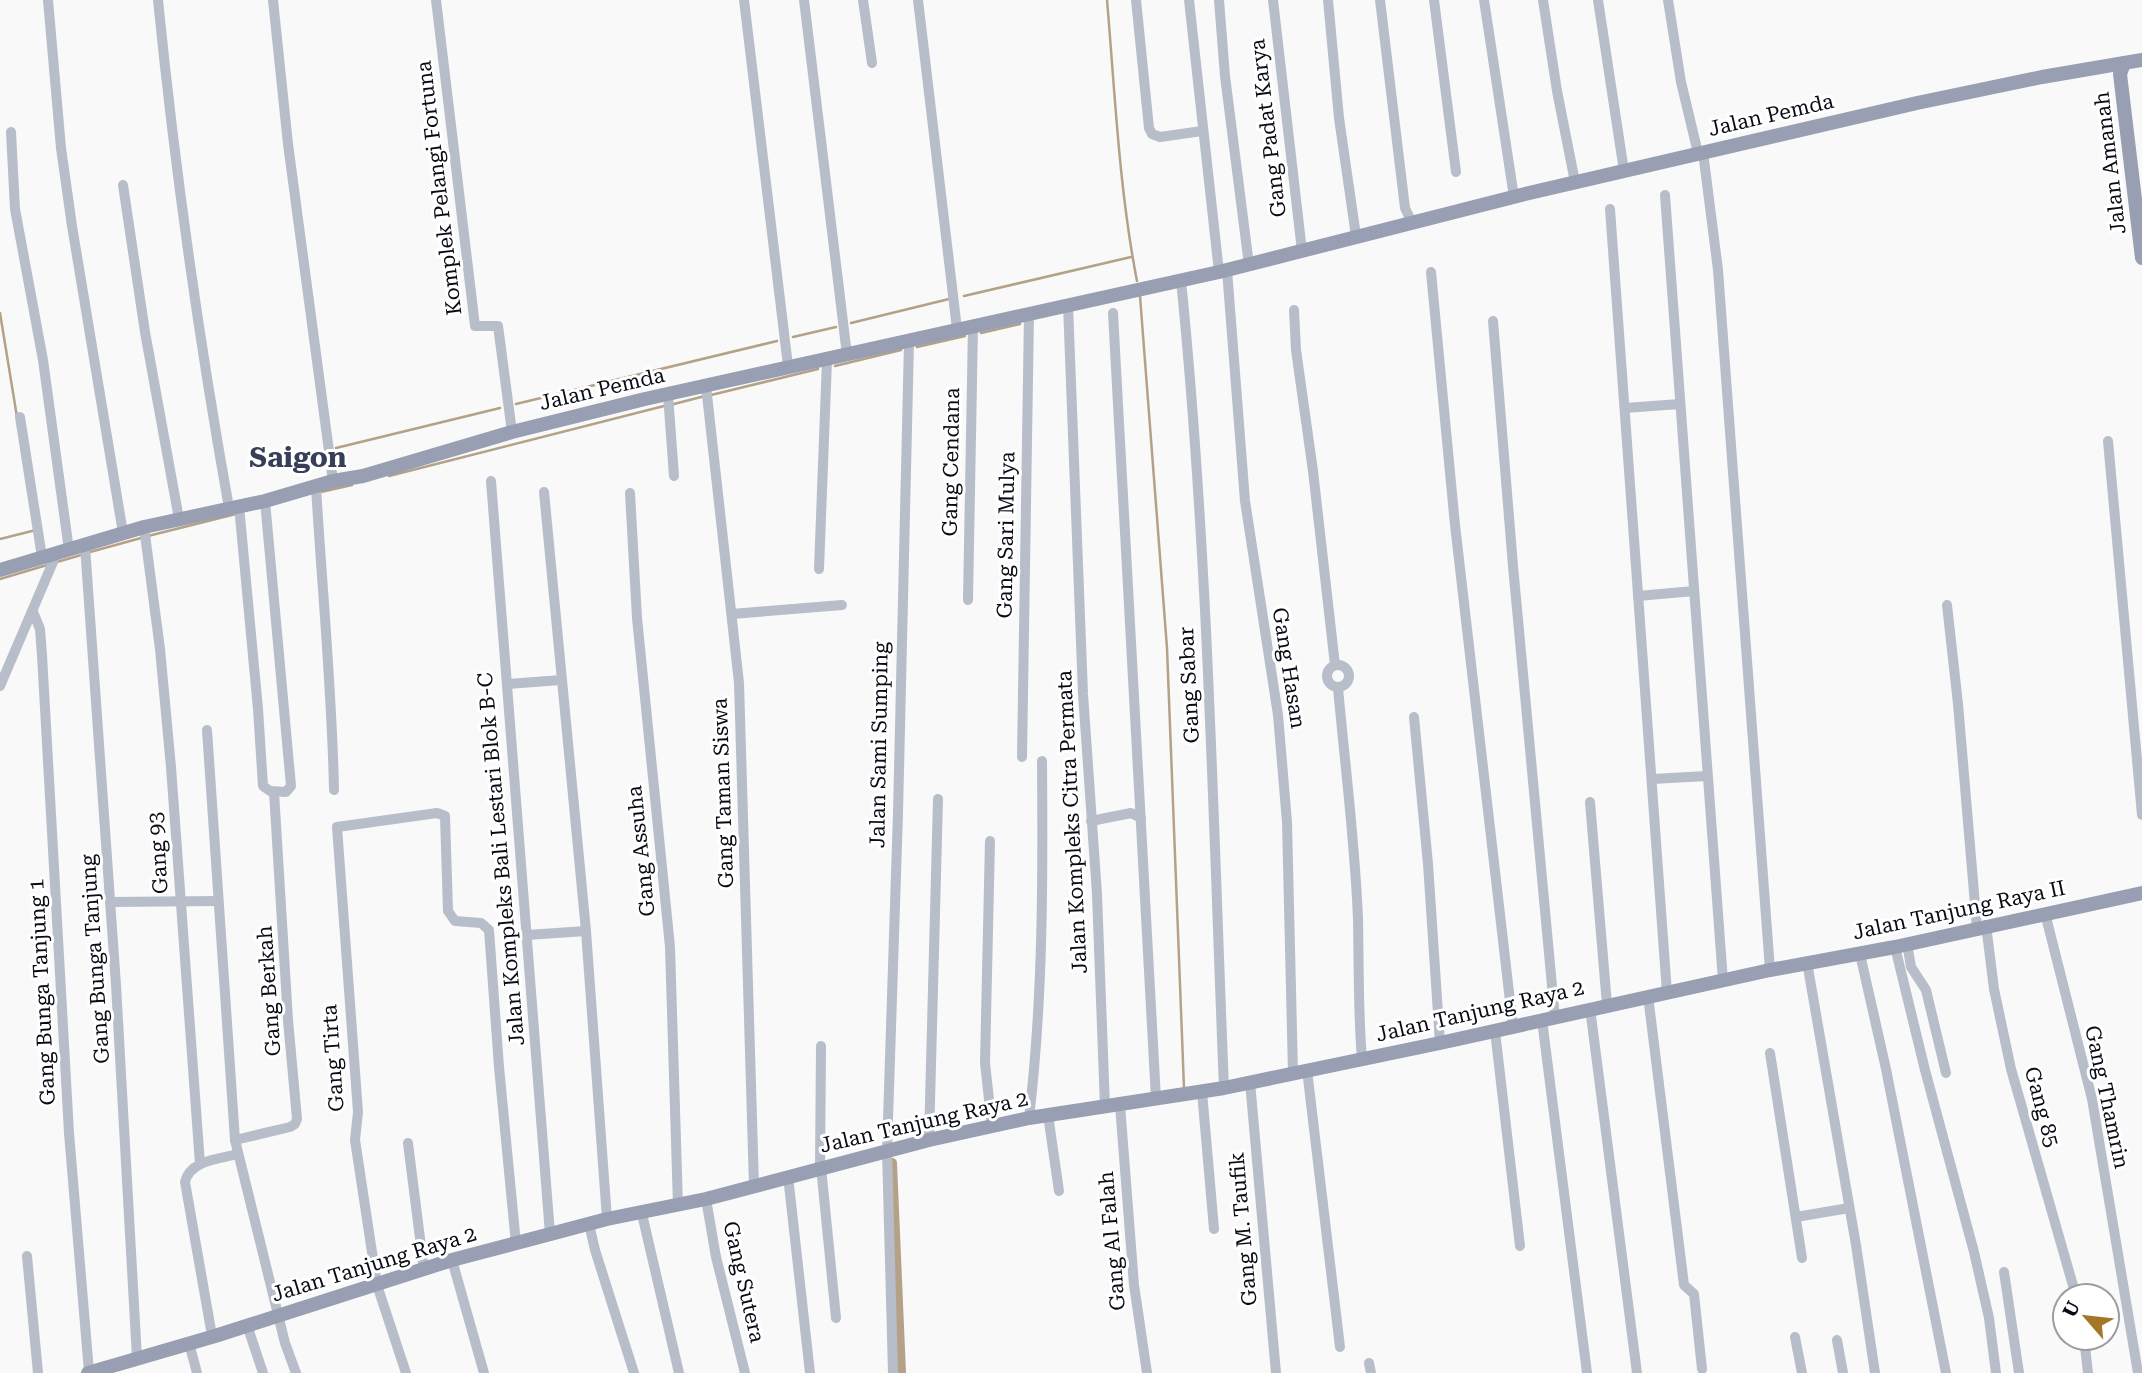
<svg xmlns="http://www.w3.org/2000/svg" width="2142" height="1373" viewBox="0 0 2142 1373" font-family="'Roboto Serif',serif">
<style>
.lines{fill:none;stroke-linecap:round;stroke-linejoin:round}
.stream{stroke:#b4a187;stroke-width:2.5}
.canal{stroke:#b4a187;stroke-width:10}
.street{stroke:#b8bdca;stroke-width:10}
.secondary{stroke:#989fb2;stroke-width:14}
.labels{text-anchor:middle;stroke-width:6;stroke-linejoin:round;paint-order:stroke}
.street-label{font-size:21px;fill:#080b15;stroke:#fff}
.district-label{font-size:28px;font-weight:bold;fill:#363f57;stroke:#fff}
</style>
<rect width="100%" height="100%" fill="#f9f9f9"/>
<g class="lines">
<g class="stream">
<path d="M1107,0C1115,93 1119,189 1137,281"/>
<path d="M964,296L1131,257"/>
<path d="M1140,296L1167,648L1184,1088"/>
<path d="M0,313L17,417"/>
<path d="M851,323L949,299"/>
<path d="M981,333L1020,324"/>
<path d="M793,337L836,327"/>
<path d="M917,347L965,336"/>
<path d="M835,366L901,350"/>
<path d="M711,395L818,369"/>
<path d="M516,404L777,341"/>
<path d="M670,405L705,396"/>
<path d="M336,448L500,408"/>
<path d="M279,462L320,452"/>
<path d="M389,476L664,406"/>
<path d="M321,492L352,485"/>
<path d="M148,536L236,514"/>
<path d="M0,539L36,530"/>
<path d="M90,552L141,538"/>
<path d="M57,562L81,555"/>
<path d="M0,579L47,565"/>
</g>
<path class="canal" d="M892,1163L901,1373"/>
<g class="street">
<path d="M48,0L61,148L72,226L123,533"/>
<path d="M158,0C175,170 199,340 229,508"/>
<path d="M273,0L288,144L333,481"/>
<path d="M436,0L475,326H498L512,432"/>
<path d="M744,0L788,366"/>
<path d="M804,0L847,355"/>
<path d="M863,0L872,63"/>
<path d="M918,0L957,329"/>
<path d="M1136,0L1149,128L1152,134L1160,137L1202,131"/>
<path d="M1189,0L1219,272"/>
<path d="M1219,0L1225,76L1249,265"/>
<path d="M1273,0L1302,251"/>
<path d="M1328,0L1339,118L1356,236"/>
<path d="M1380,0L1405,208L1412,223"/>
<path d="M1434,0L1456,172"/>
<path d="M1484,0L1514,197"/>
<path d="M1543,0L1557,91L1575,182"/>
<path d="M1598,0L1624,171"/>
<path d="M1668,0L1681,82L1698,153"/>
<path d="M11,132L15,209L43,360L69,550"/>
<path d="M1703,152L1718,270L1770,970"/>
<path d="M123,185L145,332L179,519"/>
<path d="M1665,195L1723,981"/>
<path d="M1610,209L1667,993"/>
<path d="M1227,270L1245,501L1278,715L1287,822L1293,1073"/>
<path d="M1431,272L1455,525L1513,1027"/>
<path d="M1181,280C1208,549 1213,819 1224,1088"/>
<path d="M1068,305L1083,694L1097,894L1105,1107"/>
<path d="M1294,310L1296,350L1313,471L1335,665"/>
<path d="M1113,313L1156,1099"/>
<path d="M1493,321L1513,566L1555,1018"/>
<path d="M706,386L739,683L754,1186"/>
<path d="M668,395L674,476"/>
<path d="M1625,408L1680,404"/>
<path d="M20,417L42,557"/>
<path d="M2108,441L2142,815"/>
<path d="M491,481L550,1234"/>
<path d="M316,487C322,588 332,689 334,790"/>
<path d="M544,492L586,931L607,1219"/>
<path d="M630,493L637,618L670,947L678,1206"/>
<path d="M239,506L258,709L263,786L270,791L286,792L291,786L265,501"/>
<path d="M144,527L160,649L171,767L200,1164"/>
<path d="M85,546L116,985L137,1358"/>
<path d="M819,569L827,360"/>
<path d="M1638,596L1694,591"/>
<path d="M968,600L973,326"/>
<path d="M1947,605L1958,704L1977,928"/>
<path d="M33,612L40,629L42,655L69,1133L89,1372"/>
<path d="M732,614L842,605"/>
<circle cx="1338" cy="676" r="11"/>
<path d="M507,684L561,680"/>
<path d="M0,686L56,555"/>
<path d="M1338,688C1345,765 1355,842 1358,919C1359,966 1358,1013 1362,1059"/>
<path d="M1414,717L1428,864L1440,1043"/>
<path d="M207,730L235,1140L285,1343L296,1373"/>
<path d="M1022,757L1029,314"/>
<path d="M1652,779L1707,776"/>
<path d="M1590,802L1607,1005"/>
<path d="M1091,821L1131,813L1141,818"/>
<path d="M990,841L985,1063L992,1127"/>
<path d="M110,902L218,901"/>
<path d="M2045,913L2092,1099L2138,1373"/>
<path d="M1986,925L1994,989L2011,1069L2076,1296"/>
<path d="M527,935L586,931"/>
<path d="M1907,943L1911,967L1926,990L1946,1073"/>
<path d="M1895,947L1925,1070L1974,1252L1989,1318L1996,1373"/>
<path d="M1860,954L1886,1069L1946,1373"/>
<path d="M1807,962L1856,1245L1875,1373"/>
<path d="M1648,996L1684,1285L1694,1294L1702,1369"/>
<path d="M1590,1008L1637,1373"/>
<path d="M1542,1020L1587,1373"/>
<path d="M1495,1031L1520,1246"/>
<path d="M1770,1053L1802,1258"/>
<path d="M1307,1070L1340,1347"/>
<path d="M1250,1082L1276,1373"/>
<path d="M1202,1092L1214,1229"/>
<path d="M1120,1105L1134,1285L1147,1373"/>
<path d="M1048,1115L1059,1191"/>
<path d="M1029,1118C1043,1000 1043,880 1042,761"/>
<path d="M235,1140L290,1127L295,1124L297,1119L288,1020L274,792"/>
<path d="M929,1140L938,799"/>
<path d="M408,1143L424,1270"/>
<path d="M821,1167L836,1318"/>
<path d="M820,1168L821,1046"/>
<path d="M788,1176L810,1373"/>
<path d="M706,1199L716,1257L745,1373"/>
<path d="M642,1214L679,1373"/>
<path d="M1796,1217L1849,1208"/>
<path d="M589,1224L595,1250L634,1373"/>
<path d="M27,1256L38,1373"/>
<path d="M452,1260L484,1373"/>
<path d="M2004,1272L2019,1373"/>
<path d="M247,1325L263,1373"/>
<path d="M215,1336L211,1330L205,1296L185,1182C190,1160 219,1159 238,1154"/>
<path d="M1795,1337L1802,1373"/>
<path d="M2084,1338L2088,1373"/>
<path d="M1837,1340L1843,1373"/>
<path d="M189,1343L197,1373"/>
<path d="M1369,1363L1371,1373"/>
<path d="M406,1373L377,1285L355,1140L358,1112L337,827L437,813L445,816L448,911L455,921L481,923L489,930L499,1067L516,1244"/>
<path d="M893,1373L887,1150L898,813L909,342"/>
</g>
<g class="secondary">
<path d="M2124,63L2120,74L2142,258"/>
<path d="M0,570L144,527L265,501L333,481L363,476L512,432L645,399L1219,272L1525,194L1917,103L2042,77L2142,60"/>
<path d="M88,1373L215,1336L452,1260L607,1219L706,1199L929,1140L1029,1118L1224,1088L1440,1043L1770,970L1895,947L2142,893"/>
</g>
</g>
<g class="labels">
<g class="street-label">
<text transform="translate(1771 115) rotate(-13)" y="7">Jalan Pemda</text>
<text transform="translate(1268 128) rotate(-97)" y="7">Gang Padat Karya</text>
<text transform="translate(2110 163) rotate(-97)" y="7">Jalan Amanah</text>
<text transform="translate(439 188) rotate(-97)" y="7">Komplek Pelangi Fortuna</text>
<text transform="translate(602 389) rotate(-13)" y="7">Jalan Pemda</text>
<text transform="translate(951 462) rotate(-89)" y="7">Gang Cendana</text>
<text transform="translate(1006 535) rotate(-89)" y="7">Gang Sari Mulya</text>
<text transform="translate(1289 668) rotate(81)" y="7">Gang Hasan</text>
<text transform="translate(1189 685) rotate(-93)" y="7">Gang Sabar</text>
<text transform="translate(879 745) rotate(-89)" y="7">Jalan Sami Sumping</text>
<text transform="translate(723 793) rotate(-92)" y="7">Gang Taman Siswa</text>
<text transform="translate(1072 822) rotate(-93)" y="7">Jalan Kompleks Citra Permata</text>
<text transform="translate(641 851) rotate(-96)" y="7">Gang Assuha</text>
<text transform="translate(158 853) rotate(-94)" y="7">Gang 93</text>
<text transform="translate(501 859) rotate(-95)" y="7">Jalan Kompleks Bali Lestari Blok B-C</text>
<text transform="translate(1959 910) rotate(-12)" y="7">Jalan Tanjung Raya II</text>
<text transform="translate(95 959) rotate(-94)" y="7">Gang Bunga Tanjung</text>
<text transform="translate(269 991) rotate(-94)" y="7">Gang Berkah</text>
<text transform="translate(42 992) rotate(-93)" y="7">Gang Bunga Tanjung 1</text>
<text transform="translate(1480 1011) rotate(-13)" y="7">Jalan Tanjung Raya 2</text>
<text transform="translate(333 1058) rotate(-94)" y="7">Gang Tirta</text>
<text transform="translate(2107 1097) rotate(78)" y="7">Gang Thamrin</text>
<text transform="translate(2042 1107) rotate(75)" y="7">Gang 85</text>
<text transform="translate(924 1122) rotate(-13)" y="7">Jalan Tanjung Raya 2</text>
<text transform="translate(1243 1229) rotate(-95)" y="7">Gang M. Taufik</text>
<text transform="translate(1112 1241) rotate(-95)" y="7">Gang Al Falah</text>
<text transform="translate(374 1264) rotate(-17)" y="7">Jalan Tanjung Raya 2</text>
<text transform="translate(744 1282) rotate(77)" y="7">Gang Sutera</text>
</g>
<g class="district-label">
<text x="298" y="467">Saigon</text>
</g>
</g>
<g transform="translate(2086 1317) rotate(298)"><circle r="33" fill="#ffffff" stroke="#9c9da1" stroke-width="2"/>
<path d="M0-5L12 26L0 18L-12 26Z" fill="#a37628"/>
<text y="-10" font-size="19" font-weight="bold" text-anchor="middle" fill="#080b15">U</text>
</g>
</svg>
